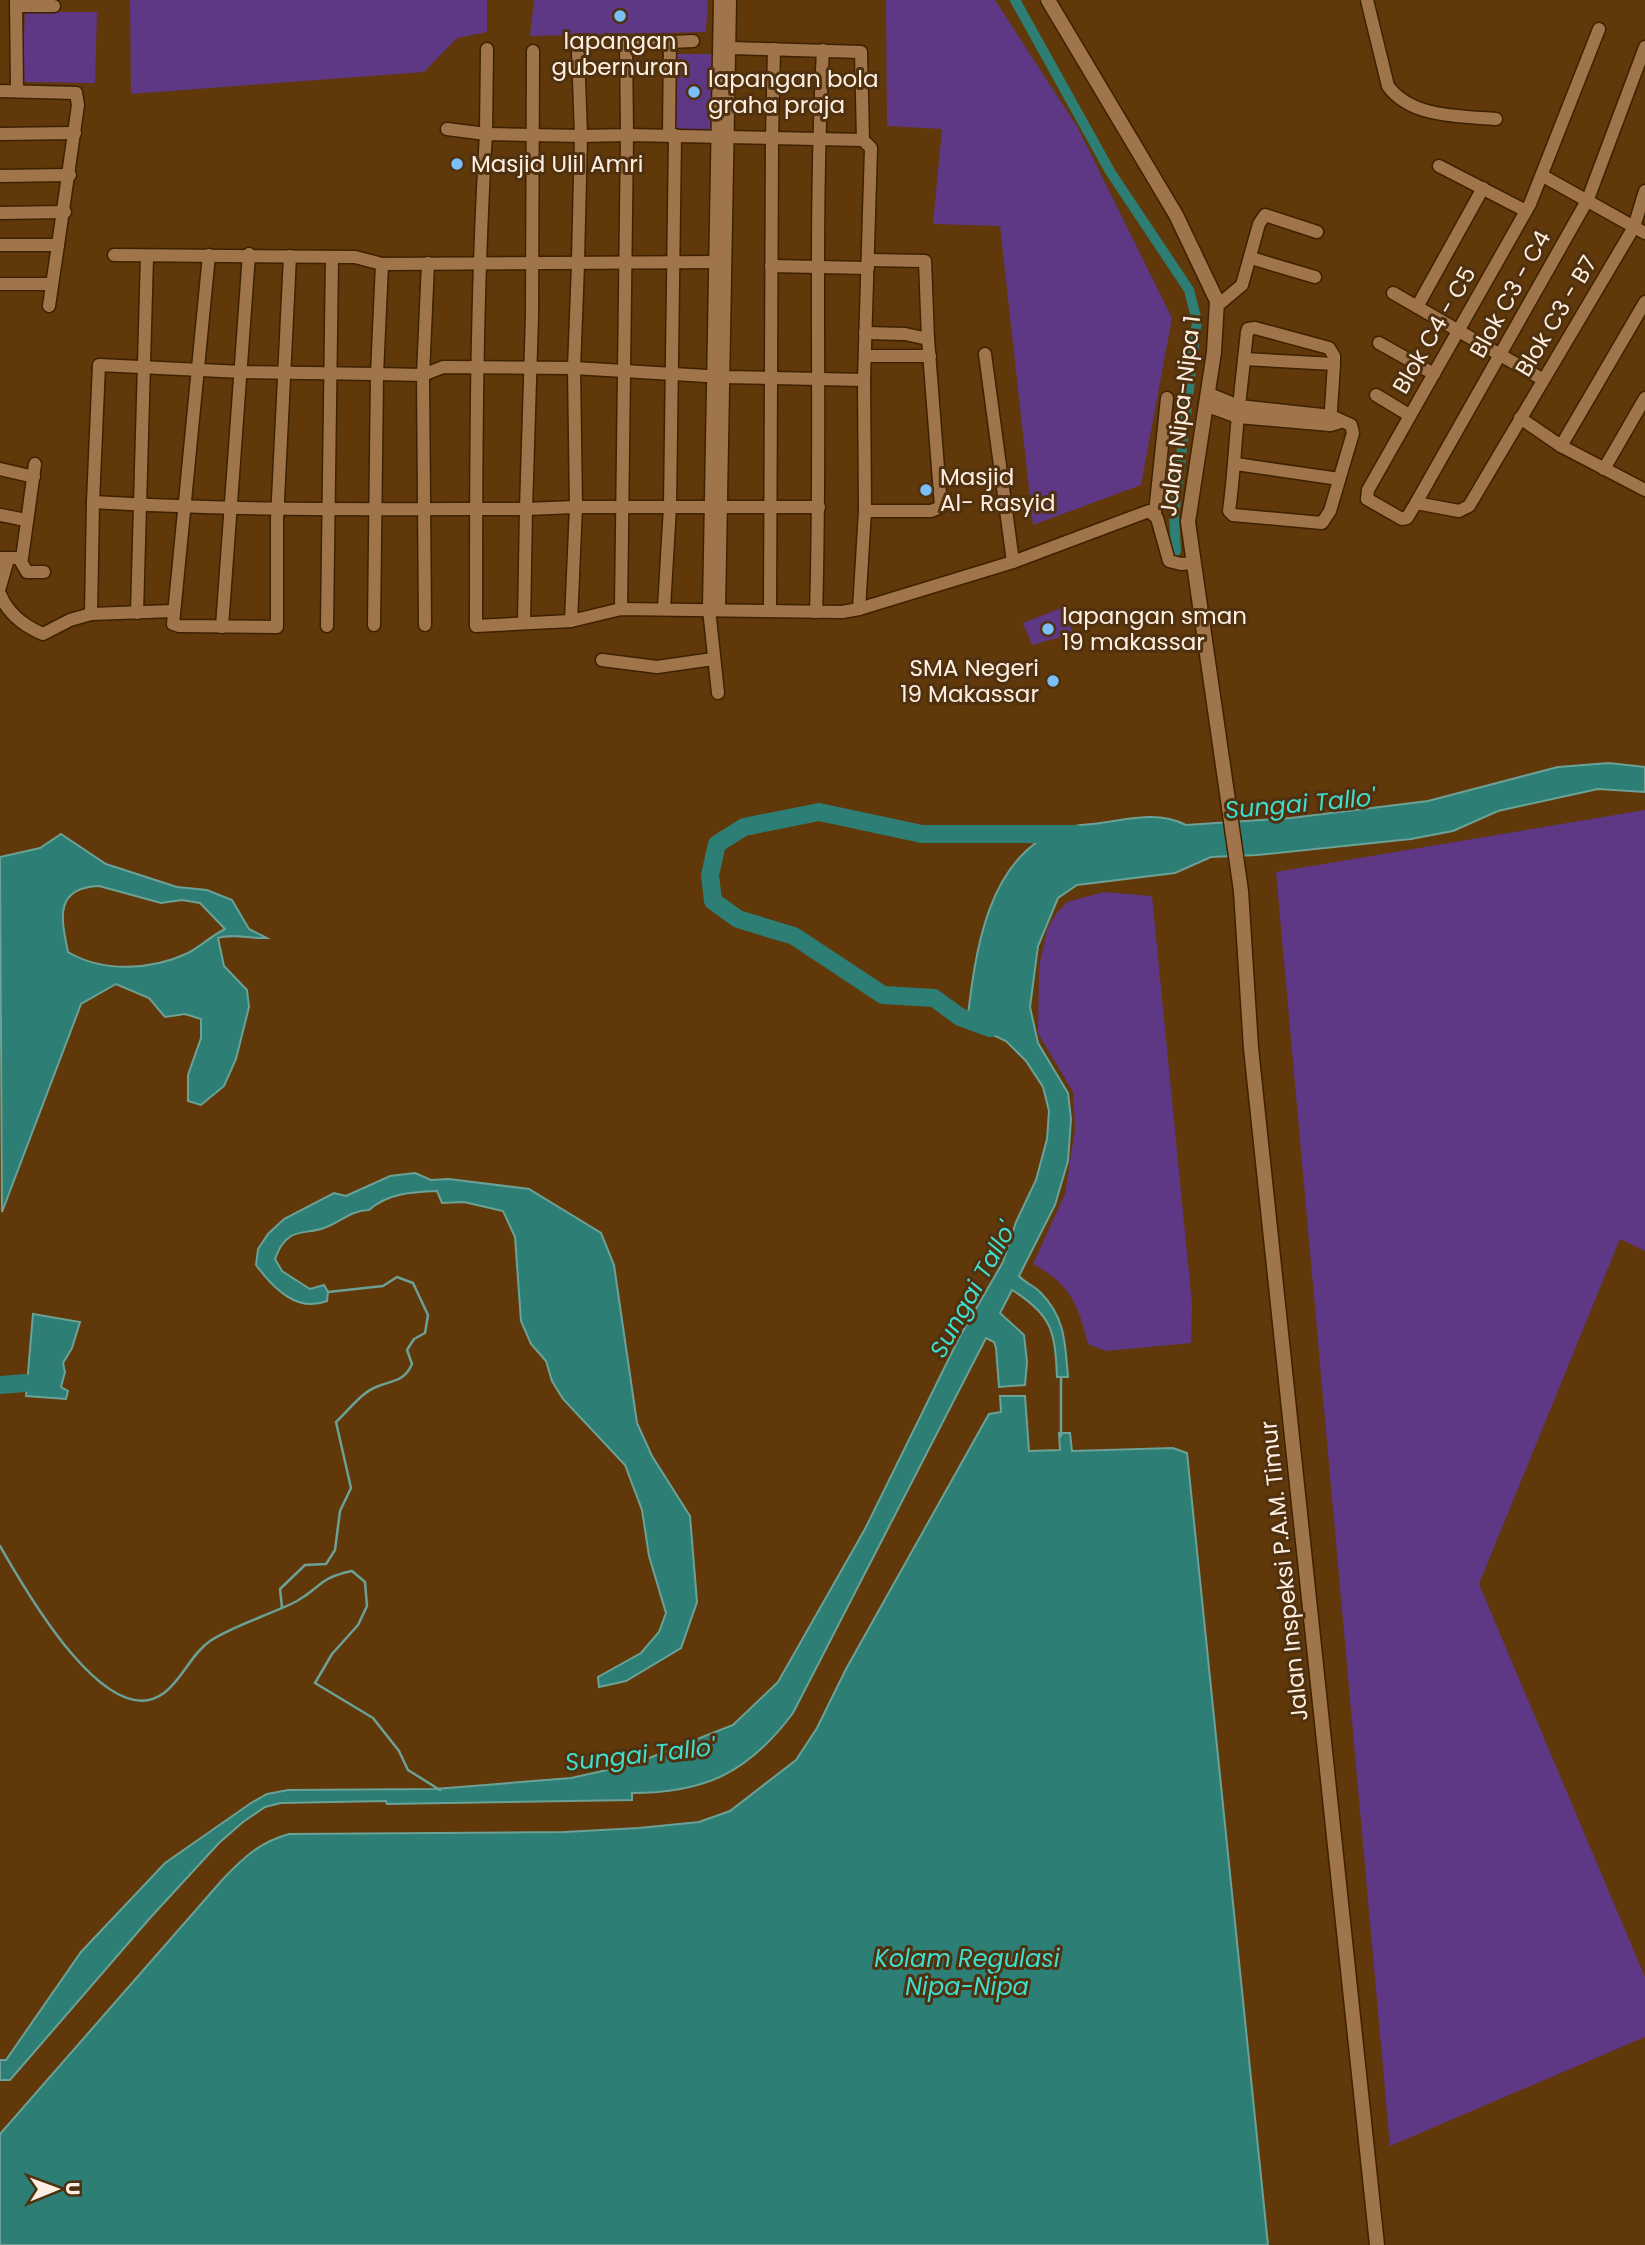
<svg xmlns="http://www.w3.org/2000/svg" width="1645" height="2245" viewBox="0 0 1645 2245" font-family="Poppins,sans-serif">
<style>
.green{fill:#5e3785}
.water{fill:#2d7f75;stroke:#6ca196;stroke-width:2;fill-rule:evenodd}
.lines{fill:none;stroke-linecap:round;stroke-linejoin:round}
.stream{stroke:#6ca196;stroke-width:2.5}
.canal{stroke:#2d7f75;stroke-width:10}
.river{stroke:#2d7f75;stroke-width:18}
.minor-casing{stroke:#3e2100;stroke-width:15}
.tertiary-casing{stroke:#3e2100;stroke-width:17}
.minor{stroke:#a1754b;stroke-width:12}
.tertiary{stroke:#a1754b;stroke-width:14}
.poi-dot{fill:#7abff8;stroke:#4f3110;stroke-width:2.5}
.labels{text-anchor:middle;stroke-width:6;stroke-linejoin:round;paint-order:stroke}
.poi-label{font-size:23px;fill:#feefe2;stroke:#4f3110;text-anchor:start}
.street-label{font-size:23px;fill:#feefe2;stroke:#4f3110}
.water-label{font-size:24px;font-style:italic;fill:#3eddcd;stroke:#4f3110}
</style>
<rect width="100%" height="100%" fill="#603809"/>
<g class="green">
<path d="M130,0H487V32L457,38L424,72L131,94Z"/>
<path d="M534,0H708L706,32L530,36Z"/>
<path d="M886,0H995L1078,128L1172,318L1141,485L1033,525L1000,226L933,224L942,129L887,126Z"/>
<path d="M25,12H97L95,83L22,82Z"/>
<path d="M672,54H716L715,130H672Z"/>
<path d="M1066,606L1072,634L1032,645L1023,623Z"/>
<path d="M1645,810V1251L1620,1239L1479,1584L1645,1977V2037L1390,2146L1276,872Z"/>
<path d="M1104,892L1152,896L1192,1304L1191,1343L1106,1351L1088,1344C1078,1304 1070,1284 1033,1264L1065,1194L1075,1129L1073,1092L1038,1033L1039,967L1047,930L1056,914L1067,902Z"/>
</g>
<g class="water">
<path d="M1609,763L1645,767V792L1598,789L1498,811L1453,831L1411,839L1257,855L1211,857L1175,873L1077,885L1058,898L1038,946L1030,1007L1038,1043L1068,1093L1071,1119L1068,1161L1055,1205L1019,1276C1025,1283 1035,1286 1041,1293C1066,1319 1065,1344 1068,1377H1057C1055,1331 1052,1315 1012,1290L1000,1313L1024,1335L1027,1362L1025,1385L999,1387L996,1348L994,1342L986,1338L793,1713C749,1772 706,1793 632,1793V1800L387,1804L386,1801L281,1803L265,1807L243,1822L219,1843L150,1918L10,2080H0V2060H6L81,1952L165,1863L251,1803L267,1794L288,1790L435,1789L571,1778L634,1764L733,1725L778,1682L865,1529L959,1338L1003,1262L1016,1222L1036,1180L1047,1139L1049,1111L1043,1087L1026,1061L1006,1041L967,1023C975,955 986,859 1059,830C1073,824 1092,825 1107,822C1134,818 1160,812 1186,825L1291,818L1428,801L1558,767Z"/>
<path d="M61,834L106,864L177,887L207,890L232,900L249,929L267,938C250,939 233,933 218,938L224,966L247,990L249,1007L236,1059L224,1086L201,1105L188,1101V1075L201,1038V1019L185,1014L165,1017L149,998L116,984L81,1004L2,1212L0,857L40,848ZM99,886L161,903L182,900L200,903L225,929C211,936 201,946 188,953C152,970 103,973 68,952C61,918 54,888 99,886Z"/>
<path d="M415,1173L431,1180L449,1179L529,1189L601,1233L614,1265L637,1423L652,1456L690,1516L697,1602L681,1648L626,1681L599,1687L598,1677L641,1653L659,1632L666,1613L649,1556L642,1510L625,1465L563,1399L552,1381L546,1361L531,1344L521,1321L515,1237L503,1211L464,1202L442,1203L437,1191C413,1192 388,1193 369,1210C351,1210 341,1222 324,1228C314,1232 300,1231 291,1236C282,1242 279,1249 275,1259L282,1271L310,1289L324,1285L328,1292L327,1301C297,1313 273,1288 256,1265L258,1249L268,1234L284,1219L334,1193L346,1196L390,1176Z"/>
<path d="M33,1314L80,1322L72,1348L63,1363L65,1372L61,1387L68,1391L66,1399L26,1396Z"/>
<path d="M1000,1396H1025L1029,1451L1060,1450L1059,1433H1070L1072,1451L1173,1448L1187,1453L1268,2245H0V2134L223,1879C244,1857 260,1842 289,1834L564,1832L639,1828L699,1822L730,1811L796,1760L817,1728L846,1669L989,1414L1001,1412Z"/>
</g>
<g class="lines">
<g class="stream">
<path d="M1061,1377V1436"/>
<path d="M0,1546C22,1584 106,1736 164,1693C182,1680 191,1654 210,1641C234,1625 270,1615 297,1601C322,1587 318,1578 352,1571L365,1582L367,1606L358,1625L332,1654L315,1683L373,1718L399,1751L408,1770L440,1790"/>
<path d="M282,1608L280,1589L305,1565L326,1564L335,1550L340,1511L351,1488L336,1422C348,1411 361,1393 376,1387C393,1380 404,1382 412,1364L407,1350L414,1339L425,1333L428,1315L413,1283L397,1277L383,1286L328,1292"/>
</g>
<path class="canal" d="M1015,0L1111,173L1189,290L1197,321L1174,516L1176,551"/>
<g class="river">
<path d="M990,1028L960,1017L934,998L883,995L794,936L738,919L713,901L710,875L717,844L744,827L819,812L922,834H1077"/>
<path d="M0,1385L25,1383"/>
</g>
<g class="minor-casing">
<g id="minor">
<path d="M16,0L17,91"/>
<path d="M1367,0L1388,86C1411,118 1460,116 1496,119"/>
<path d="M17,6H54"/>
<path d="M1599,29L1530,204L1368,490L1367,499L1402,519L1407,518L1416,503L1588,199L1645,47"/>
<path d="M730,48L861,52L863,140"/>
<path d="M533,51L532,316L526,509L576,507L574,368L723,377L864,380"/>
<path d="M0,91L76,93L78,105L58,245H0"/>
<path d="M447,129L486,134L487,49"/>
<path d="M0,134L75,133"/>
<path d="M669,135L670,41"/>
<path d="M1439,166L1526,211"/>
<path d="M0,176L70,175"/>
<path d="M1543,176L1645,233"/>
<path d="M0,213L65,212"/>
<path d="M114,255L355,257L382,264L377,374L423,375L443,367L574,368L578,265"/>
<path d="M209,255L173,624L179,626L277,627V520L290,256"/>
<path d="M1251,258L1315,277"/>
<path d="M868,260L925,261L928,339"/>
<path d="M578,261L581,136L627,135L626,44L693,41"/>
<path d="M382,264L722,262"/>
<path d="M771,266L868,268"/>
<path d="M0,284H52"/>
<path d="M1393,293L1542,379"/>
<path d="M49,306L58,245"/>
<path d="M1217,306L1242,285L1259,224L1265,215L1317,232"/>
<path d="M1417,307L1483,188"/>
<path d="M1379,343L1434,374"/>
<path d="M985,354L1013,562"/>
<path d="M865,356H930"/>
<path d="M1244,359L1334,364L1330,425"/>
<path d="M1207,393L1239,406L1331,416L1351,425L1353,433L1330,511L1322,523L1233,515L1229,511C1234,476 1235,441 1239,406L1247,332L1248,329L1255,328L1329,348L1334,356V364"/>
<path d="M1376,395L1409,415"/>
<path d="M1205,405L1238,417L1330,425L1338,423"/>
<path d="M1520,418L1561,446L1645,490"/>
<path d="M1561,446L1645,302"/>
<path d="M1236,464L1339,479"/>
<path d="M0,469L34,477"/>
<path d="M1604,469L1645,398"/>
<path d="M1416,503L1459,511L1469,506L1634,227L1645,191"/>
<path d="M819,507H576L571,621L621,609L842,612L859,609L1013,562L1149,511L1157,518L1169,561L1181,564L1192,563"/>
<path d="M865,511H931L941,507L928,339L905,334L865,333"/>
<path d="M1155,513L1167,398"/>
<path d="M0,515L26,520"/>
<path d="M0,558H22L35,464"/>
<path d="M20,560L27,572H44"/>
<path d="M0,587L8,559"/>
<path d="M0,594C8,614 24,626 43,634L70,620L91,614L173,611"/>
<path d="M664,608L670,507L675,135"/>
<path d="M621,609L627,135L772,138L774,49"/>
<path d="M719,609L730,0"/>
<path d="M770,610L772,138L863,140L871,148L864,380L865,511L859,609"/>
<path d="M816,612C822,424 813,237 823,50"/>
<path d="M137,613L147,256"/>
<path d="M91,614L93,502"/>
<path d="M571,621L476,626C476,462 476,297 486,134L581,136L578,51"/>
<path d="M374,625L377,374L242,372L99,365L93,502C237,511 381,509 526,509L524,623"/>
<path d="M425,625L423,375L428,263"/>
<path d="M327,626L332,257"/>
<path d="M222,627L249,254"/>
<path d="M602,660L657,667L713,659"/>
<path d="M718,693L709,609L720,0"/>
</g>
</g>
<g class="tertiary-casing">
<path id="tertiary" d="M1048,0L1176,215L1217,301L1214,352L1188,522L1241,891L1251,1048L1377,2245"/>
</g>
<use href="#minor" class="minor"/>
<use href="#tertiary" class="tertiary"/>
</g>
<g class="poi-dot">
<circle cx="620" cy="16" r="7"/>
<circle cx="694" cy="92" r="7"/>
<circle cx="457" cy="164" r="7"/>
<circle cx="926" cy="490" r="7"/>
<circle cx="1048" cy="629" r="7"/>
<circle cx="1053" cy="681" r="7"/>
</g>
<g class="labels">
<g class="poi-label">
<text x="620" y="49" text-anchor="middle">lapangan<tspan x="620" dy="26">gubernuran</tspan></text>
<text x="708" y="87">lapangan bola<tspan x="708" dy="26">graha praja</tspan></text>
<text x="471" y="172">Masjid Ulil Amri</text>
<text x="940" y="485">Masjid<tspan x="940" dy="26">Al- Rasyid</tspan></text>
<text x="1062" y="624">lapangan sman<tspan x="1062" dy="26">19 makassar</tspan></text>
<text x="1039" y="676" text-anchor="end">SMA Negeri<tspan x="1039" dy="26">19 Makassar</tspan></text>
</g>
<g class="street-label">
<text transform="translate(1510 294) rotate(-61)" y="8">Blok C3 - C4</text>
<text transform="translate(1556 316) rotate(-59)" y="8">Blok C3 - B7</text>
<text transform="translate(1434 330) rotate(-60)" y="8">Blok C4 - C5</text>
<text transform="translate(1180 416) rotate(-83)" y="8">Jalan Nipa-Nipa 1</text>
<text transform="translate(1284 1571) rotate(-96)" y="8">Jalan Inspeksi P.A.M. Timur</text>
</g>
<g class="water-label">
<text transform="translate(1300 804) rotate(-5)" y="8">Sungai Tallo'</text>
<text transform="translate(973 1290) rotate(-61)" y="8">Sungai Tallo'</text>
<text transform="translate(640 1755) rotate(-6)" y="8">Sungai Tallo'</text>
<text x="967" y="1967">Kolam Regulasi<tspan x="967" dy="28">Nipa-Nipa</tspan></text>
</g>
</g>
<g transform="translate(56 2189) rotate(89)" stroke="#4f3110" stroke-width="5" paint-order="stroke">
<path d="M0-5L12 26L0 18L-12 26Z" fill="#feefe2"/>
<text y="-10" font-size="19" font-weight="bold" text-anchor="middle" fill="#feefe2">U</text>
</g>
</svg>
